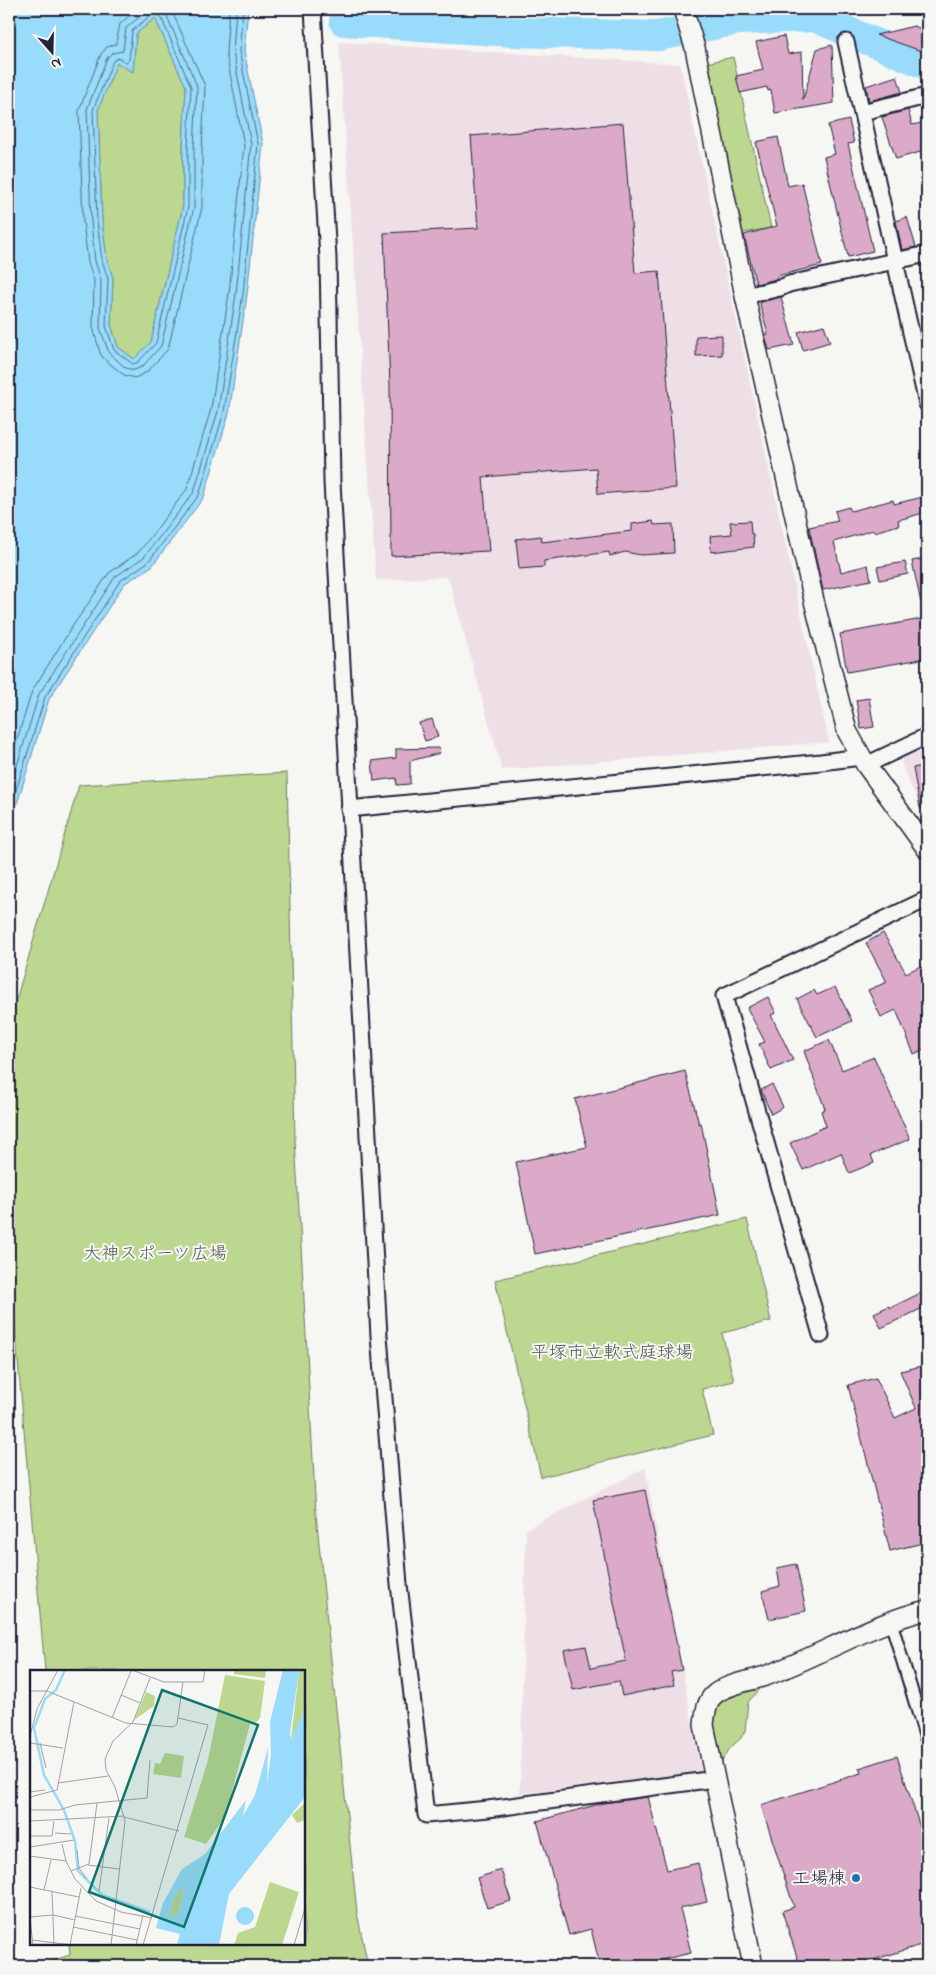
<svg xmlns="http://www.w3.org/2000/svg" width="936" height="1975" viewBox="0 0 936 1975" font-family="'Indie Flower','Klee One',sans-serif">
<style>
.built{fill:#eedfe6}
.green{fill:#bcd78f;stroke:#6f7c65}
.water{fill:#98dbfa;stroke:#6991ae;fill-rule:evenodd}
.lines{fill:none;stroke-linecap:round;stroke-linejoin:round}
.shore{stroke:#516c87;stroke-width:1}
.river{stroke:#98dbfa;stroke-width:30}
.building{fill:#dbaac9;stroke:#22223b}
.pedestrian-casing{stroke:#22223b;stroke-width:15}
.minor-casing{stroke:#22223b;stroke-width:19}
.tertiary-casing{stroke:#22223b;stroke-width:22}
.pedestrian{stroke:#f6f6f2;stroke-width:11}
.minor{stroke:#f6f6f2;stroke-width:15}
.tertiary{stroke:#f6f6f2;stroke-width:19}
.poi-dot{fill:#1f6fb2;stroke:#f6f6f2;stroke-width:2}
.labels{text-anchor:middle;stroke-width:4;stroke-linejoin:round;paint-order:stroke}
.park-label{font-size:18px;fill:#505854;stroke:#f6f6f2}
.poi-label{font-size:18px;fill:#22223b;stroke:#f6f6f2;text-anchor:end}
.inset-river{fill:none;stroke:#98dbfa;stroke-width:2.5}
.inset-road{fill:none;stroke:#a1a1a9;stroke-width:1}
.view{fill:#0f766e;fill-opacity:0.15;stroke:#0f766e;stroke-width:2.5}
.inset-edge{fill:none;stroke:#22223b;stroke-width:2.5}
</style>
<rect width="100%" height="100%" fill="#f6f6f2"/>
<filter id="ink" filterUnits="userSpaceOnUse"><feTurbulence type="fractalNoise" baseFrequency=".02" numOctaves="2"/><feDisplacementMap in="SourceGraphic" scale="10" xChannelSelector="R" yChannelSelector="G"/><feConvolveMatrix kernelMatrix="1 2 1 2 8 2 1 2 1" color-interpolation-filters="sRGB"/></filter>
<g filter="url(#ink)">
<g class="built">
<path d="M339,42L680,64L829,742L502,770L448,577L376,580Z"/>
<path d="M927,744V813L911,787L901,763L903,756Z"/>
<path d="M645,1468L701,1771L520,1794L526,1529Z"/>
</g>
<g class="green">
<path d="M697,9H721L722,13L701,20Z"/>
<path d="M155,18L186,87L183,148V206L151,342L134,359L118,347L111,325L113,278L107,259L102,221L98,110L117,62L133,72L136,34Z"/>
<path d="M733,57L771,228L743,233L706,63Z"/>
<path d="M287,773L295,1139L316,1514L357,1913L368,1966H35L70,1955L69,1944H304V1671H45L9,1257V1024L79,785Z"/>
<path d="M747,1219L771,1321L722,1333L734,1381L702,1389L713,1435L541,1477L495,1280Z"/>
<path d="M760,1689L748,1702L745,1731L741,1738L730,1748L721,1763C716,1744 703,1710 725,1697C735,1692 749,1691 760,1689Z"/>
</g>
<path class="water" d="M9,9H248L244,51L263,144L247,295L229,413L204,497L152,566L124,584L49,699L9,830ZM155,18L186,87L183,148V206L151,342L134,359L118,347L111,325L113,278L107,259L102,221L98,110L117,63L133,72L136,34Z"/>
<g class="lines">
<g class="shore">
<path d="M137,9L120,24L116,44L107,47L101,54L79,110L83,222L88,262L94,281L93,327L100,353L104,359L124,375L135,378L147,372L168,349L202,207V149L205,86L171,9"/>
<path d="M149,9L126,28L123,51L112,53L107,58L87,109L91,222L95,261L101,280L100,328L109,353L126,368L134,370L142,367L161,346L194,207V149L197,86L166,14L160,9"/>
<path d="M156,14L161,17L191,87L188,149V207L156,343L138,362L133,364L114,350L106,326L108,279L102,260L97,221L93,110L113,61L118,58L126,62L129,60L132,31L151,15Z"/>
<path d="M9,766L32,691L70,630L109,573L139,552L187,489L211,409L229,293L244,145L226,53L229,9"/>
<path d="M9,792L39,694L115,577L144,557L194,492L218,411L236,294L251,144L233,52L236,9"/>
<path d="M9,813L45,697L120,581L148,562L199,495L224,412L243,294L258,144L239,51L243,9"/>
</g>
<path class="river" d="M344,21L513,32L658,36L738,20L814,17L927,65"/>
</g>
<g class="building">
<path d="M914,26L927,31V53L876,35Z"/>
<path d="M784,36L788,54L802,52L803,100L817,49L832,45L834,103L775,113L771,90L768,91L767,87L740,93L736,76L763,70L756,42Z"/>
<path d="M897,76L902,92L869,101L866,86Z"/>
<path d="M908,110L912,125L927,122V150L896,159L882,117Z"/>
<path d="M849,120L854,143L848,144L873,251L848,257L824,157L835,154L828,125Z"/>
<path d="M623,123L635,273L659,271L676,488L598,494L596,468L483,477L489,551L391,556L390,386L384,233L478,228L471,136Z"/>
<path d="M778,137L788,186L802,183L822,265L777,276L776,279L756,284L744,235L777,226L756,142Z"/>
<path d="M907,217L916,247L902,250L896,221Z"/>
<path d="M781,297L794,345L769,350L765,335L768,334L760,304L761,302Z"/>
<path d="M824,325L830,342L803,350L798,332Z"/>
<path d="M722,335V355L696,356V336Z"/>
<path d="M927,496V512L898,520L899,525L874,532L873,530L834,542L841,572L868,565L871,580L823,590L809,527L838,521L835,511L849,507L851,511L893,500L894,504Z"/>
<path d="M653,521L654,525L673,524L674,553L641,555L625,552L610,556L609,552L544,561V567L519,569L516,539L541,536L542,542L632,531V524Z"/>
<path d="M750,521L751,534H753L754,547L711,552L710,536L732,534L730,522Z"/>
<path d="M927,558V603H921L912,561Z"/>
<path d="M905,562L908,574L880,580L877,567Z"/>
<path d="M927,618V658L847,672L840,634Z"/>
<path d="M869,698L874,727L861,729L856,700Z"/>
<path d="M432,719L438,737L425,741L419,723Z"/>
<path d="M439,748L440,753L410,761V784L397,785L396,778L374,781L372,761L396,758V749Z"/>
<path d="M927,765V807L920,808L913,768Z"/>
<path d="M883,933L906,973L927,963V1048L914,1054L896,1010L881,1017L868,990L887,982L866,943Z"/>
<path d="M835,987L852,1021L817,1037L797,999L814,990L817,995Z"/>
<path d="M768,997L776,1013L771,1015L793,1060L771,1070L759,1044L765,1042L747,1008Z"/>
<path d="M829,1040L842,1070L874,1057L910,1139L871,1155L874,1163L849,1173L841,1153L803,1170L790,1143L826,1126L821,1111L825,1109L804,1051Z"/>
<path d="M685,1071L699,1124L701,1123L720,1215L535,1254L516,1162L587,1147L575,1099Z"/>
<path d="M772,1084L783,1107L771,1114L761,1090Z"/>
<path d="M927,1290V1306L881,1328L874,1313L889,1306L890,1308Z"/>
<path d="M927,1365V1542L890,1551L848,1385L876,1378L895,1418L916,1408L900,1371Z"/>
<path d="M645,1490L682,1670L671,1672L674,1685L622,1696L619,1681L573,1690L564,1650L586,1646L591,1668L626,1661L593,1500Z"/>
<path d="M796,1564L806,1611L769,1619L762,1591L780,1586L777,1568Z"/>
<path d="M897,1756L927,1849V1943L854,1966H800L782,1911L794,1907L761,1805L861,1773L859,1768Z"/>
<path d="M648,1797L667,1870L698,1863L707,1902L680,1908L691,1953L635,1966H600L591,1929L569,1935L537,1821L603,1803Z"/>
<path d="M501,1870L511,1901L487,1908L477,1878Z"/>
</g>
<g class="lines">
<g class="pedestrian-casing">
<path id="pedestrian" d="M894,1632L927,1742"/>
</g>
<g class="minor-casing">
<g id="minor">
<path d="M313,9L328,258L332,482L379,1336L399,1584L426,1815L488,1809L715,1779"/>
<path d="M846,42L927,404"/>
<path d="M862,112L927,96"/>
<path d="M745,296L780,288L789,284L927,254"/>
<path d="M866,765L927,736"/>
<path d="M349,809L821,762L861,757"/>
<path d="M821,1335L724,996L927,899"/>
</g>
</g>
<g class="tertiary-casing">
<g id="tertiary">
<path d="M683,9L695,48L745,296L815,605L847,731L866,765L927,849"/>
<path d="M753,1966L704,1725C705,1715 706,1701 715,1694C729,1683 752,1681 768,1675C822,1655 872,1623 927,1610"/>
</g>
</g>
<use href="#pedestrian" class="pedestrian"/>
<use href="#minor" class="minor"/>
<use href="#tertiary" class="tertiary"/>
</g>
</g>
<circle class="poi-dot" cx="856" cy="1878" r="5"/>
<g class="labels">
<g class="park-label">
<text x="155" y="1259">大神スポーツ広場</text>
<text x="612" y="1358">平塚市立軟式庭球場</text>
</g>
<g class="poi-label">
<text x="846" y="1884">工場棟</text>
</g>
</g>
<g transform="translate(30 1670)">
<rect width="275" height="275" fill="#f6f6f2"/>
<path d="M204,0H236L235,8L204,4ZM269,0H275V39L261,70ZM195,5L235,11L230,48L225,54H220L195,147L176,174L154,167L178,90ZM116,22L125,26L124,36L104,50ZM135,83L154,86L151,108L123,104L125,93L130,94ZM275,133V150L267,153L262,145ZM240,212L269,222L252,275H204L208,263L225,257ZM154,215L149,242L139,249L143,229Z" fill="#bcd78f"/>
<path d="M253,0H269L260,64L261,69L275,39V127L199,224L189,275H147L150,264L126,258L133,233L152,199L175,184L216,130L213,146L225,125L238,78L237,113L241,85L240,52ZM154,215L149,242L139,249L143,229ZM206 246a9 9 0 1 1 18 0a9 9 0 1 1-18 0Z" fill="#98dbfa" fill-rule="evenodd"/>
<path class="inset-river" d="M35,0L26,20L15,29L4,58L14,105L34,140L45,171L48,201L72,225L120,242"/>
<path class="inset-road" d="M102,0L134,12H173L175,0M0,21H17L96,53L143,57L147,54L153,12M91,25L110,33M82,48L101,1M0,66L7,39L28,0M0,73L33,78M10,73L16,98M28,113L78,106M0,122L15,120M0,127L27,120L44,32M0,140H29L45,135L117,128L120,90M94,147L149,161M0,151L94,146M25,163L41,164M0,166H22L24,151M32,174L36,191L45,209L66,231L91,242L122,248M0,177L44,170M47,180L49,198L57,209M0,186L36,191M58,195L89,199M41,201L59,194L67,133M0,217L49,227M14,220L21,190M22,221L24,275M69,221L79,148M45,246L110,259M0,247L23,245L45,250M0,249L3,275M43,257L107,270M2,270L42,275M40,275L51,218M81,275L95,151L85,117L76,100L75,89L83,71L103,52L120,8M106,275L113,245M113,275L178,55L148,48M264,275L275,238"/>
<path class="view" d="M132,20L228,55L154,257L59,222Z"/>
<rect width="275" height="275" class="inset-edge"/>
</g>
<rect width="936" height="1975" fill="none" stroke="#f6f6f2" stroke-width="30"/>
<rect x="15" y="15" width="906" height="1945" fill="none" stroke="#22223b" stroke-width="2" filter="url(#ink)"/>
<g transform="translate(52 52) rotate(160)" stroke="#f6f6f2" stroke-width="4" paint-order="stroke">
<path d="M0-4L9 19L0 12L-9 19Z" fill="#22223b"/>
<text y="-8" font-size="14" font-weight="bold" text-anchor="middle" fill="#22223b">N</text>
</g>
</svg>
